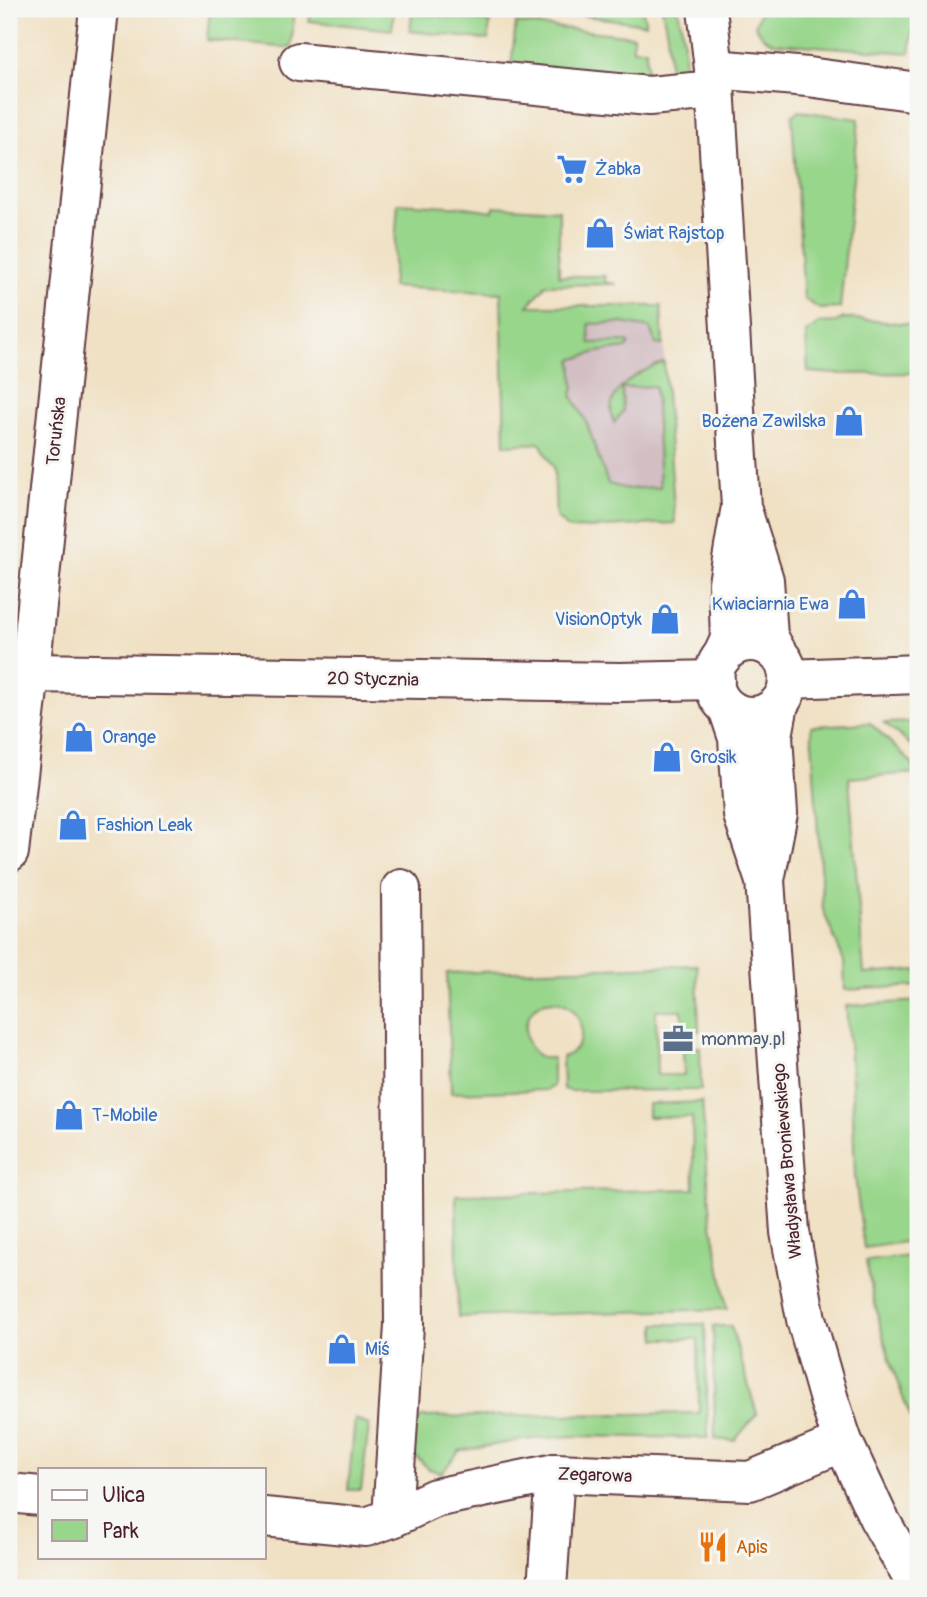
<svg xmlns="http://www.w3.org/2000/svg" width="927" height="1597" viewBox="0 0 927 1597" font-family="Pangolin,sans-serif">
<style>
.industrial{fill:#d2bec3}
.green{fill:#98d68b;stroke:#717a5b;stroke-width:2}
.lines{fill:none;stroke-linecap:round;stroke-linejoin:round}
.minor-casing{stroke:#633c42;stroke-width:42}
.minor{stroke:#fff;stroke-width:38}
.labels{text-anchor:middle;stroke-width:6;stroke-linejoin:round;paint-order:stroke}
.shop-label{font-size:18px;fill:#366cbe;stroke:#f6f6f2;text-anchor:start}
.street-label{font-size:18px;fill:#4a1f2b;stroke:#f6f6f2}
.service-label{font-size:18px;fill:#4e5e75;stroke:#f6f6f2;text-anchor:start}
.food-label{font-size:18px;fill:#c56008;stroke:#f6f6f2;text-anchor:start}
</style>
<rect width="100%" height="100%" fill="#f6f6f2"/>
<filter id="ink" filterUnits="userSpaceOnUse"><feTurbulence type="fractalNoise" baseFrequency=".0143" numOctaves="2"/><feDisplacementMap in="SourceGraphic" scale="14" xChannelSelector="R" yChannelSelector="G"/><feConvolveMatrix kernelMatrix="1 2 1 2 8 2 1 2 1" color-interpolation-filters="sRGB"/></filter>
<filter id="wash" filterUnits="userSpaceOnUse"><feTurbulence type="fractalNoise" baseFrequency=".00686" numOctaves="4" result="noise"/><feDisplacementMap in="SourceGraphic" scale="28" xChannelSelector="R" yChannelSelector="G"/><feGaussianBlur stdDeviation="1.57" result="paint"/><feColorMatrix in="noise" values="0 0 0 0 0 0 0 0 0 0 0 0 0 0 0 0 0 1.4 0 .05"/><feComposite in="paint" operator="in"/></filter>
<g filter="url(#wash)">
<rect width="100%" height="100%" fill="#f0e1c4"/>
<path class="industrial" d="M501,304L531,307L661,306L675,523L569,529L556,517L554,468L540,443L505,445Z"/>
<g class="green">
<path d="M210,9H295L291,48L207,40Z"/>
<path d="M311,9L394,10L392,30L309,21Z"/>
<path d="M571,9H642L646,24L570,14Z"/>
<path d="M662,9H678C681,22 689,63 681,74C678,77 674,78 670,79L667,33Z"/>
<path d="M761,9H915L910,53L774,43L763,37L755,26Z"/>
<path d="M412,13L490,22L488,40L410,31Z"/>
<path d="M516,23L633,36V49H646L647,81L511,66Z"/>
<path d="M799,111L859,119L840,308L820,309L804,299L792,116Z"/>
<path d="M398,203L466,207L493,211L494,206L559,210V276H605V282L617,284L546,285L528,306H661L663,345L656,344L650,328L622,323L589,324L590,343L628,342L629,345L626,348L597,352L572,360L574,387L572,396L586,421L608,484L627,489L660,487L655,386L622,388L623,411L614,423C600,391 640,371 664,362L675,523L569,529L556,517L554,468L540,443L505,445L501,293L392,287Z"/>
<path d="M844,318L918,325V373L836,374L808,372L806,333L820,323L836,322Z"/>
<path d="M918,722V751L884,723Z"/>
<path d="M870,723L912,763L915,773L849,778L864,974L918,970V986L845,990L844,961L823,910L811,726Z"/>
<path d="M697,965L699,1031L683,1032L682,1010H656L657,1075H684L683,1048L700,1047L701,1090L570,1091L563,1089L562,1057C595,1048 583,995 546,1002C515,1009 521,1063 553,1058V1086L546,1090L451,1093L447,973Z"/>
<path d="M918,1001V1240L864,1248L855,1177L852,1080L846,1006Z"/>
<path d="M702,1102L711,1218L727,1309L458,1317L456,1195L694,1189L692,1117H648V1104Z"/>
<path d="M918,1255V1433C893,1380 877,1319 866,1261Z"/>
<path d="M656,1324H705L708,1438L571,1436L523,1440L459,1451L442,1473L429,1469L412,1453V1427L421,1417L699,1413L698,1339H656Z"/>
<path d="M713,1326H731L757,1414L734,1441L715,1439Z"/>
<path d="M355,1419L369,1425L361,1490H348Z"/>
</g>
</g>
<g filter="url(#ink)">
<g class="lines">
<g class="minor-casing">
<g id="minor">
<path d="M707,9L714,69L741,507L764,580L768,636L777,653"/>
<path d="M299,62L649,96L715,90"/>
<path d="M714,69L808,77L918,92"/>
<circle cx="751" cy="679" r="37"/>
<path d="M722,657L730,639L728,583L740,512"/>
<path d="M30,673L620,682L715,680"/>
<path d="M788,679L918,674"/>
<path d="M779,704L773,736L778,813L765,880L790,1232L806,1319L829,1400L843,1442L878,1517L918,1587"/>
<path d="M728,708L738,738L743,815L764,878"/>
<path d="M9,852L30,673L99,9"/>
<path d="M9,1493L40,1496"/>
<path d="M264,1517L366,1527L392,1518L435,1498L555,1473L750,1481L843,1442"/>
<path d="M392,1518L404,1325L401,889"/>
<path d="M547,1588L555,1473"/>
</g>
</g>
<use href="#minor" class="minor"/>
</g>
</g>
<defs>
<g id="supermarket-bare" transform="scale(2.415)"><path d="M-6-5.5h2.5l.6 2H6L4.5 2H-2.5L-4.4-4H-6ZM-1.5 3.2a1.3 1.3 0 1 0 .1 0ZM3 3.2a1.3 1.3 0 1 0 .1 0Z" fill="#3f7fe0" stroke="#f6f6f2" stroke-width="2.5" paint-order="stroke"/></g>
<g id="shop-bare" transform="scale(2.415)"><path d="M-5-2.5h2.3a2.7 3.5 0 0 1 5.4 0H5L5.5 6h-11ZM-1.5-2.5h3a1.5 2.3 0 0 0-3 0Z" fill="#3f7fe0" stroke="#f6f6f2" stroke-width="2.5" paint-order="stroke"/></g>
<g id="office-bare" transform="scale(2.415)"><path d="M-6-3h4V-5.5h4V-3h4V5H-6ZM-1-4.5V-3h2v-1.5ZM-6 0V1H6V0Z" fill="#5c6f8a" stroke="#f6f6f2" stroke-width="2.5" paint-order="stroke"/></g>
<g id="restaurant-bare" transform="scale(2.415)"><path d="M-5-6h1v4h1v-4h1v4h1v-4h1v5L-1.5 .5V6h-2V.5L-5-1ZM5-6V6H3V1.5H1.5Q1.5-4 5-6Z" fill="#e8710a" stroke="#f6f6f2" stroke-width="2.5" paint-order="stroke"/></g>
</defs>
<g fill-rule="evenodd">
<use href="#supermarket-bare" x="572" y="169"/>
<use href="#shop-bare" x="600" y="233"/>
<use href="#shop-bare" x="849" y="421"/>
<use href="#shop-bare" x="852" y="604"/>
<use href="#shop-bare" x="665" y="619"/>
<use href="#shop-bare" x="79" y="737"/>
<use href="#shop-bare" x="667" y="757"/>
<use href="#shop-bare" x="73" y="825"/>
<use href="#office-bare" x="678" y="1039"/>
<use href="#shop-bare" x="69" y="1115"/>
<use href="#shop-bare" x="342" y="1349"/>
<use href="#restaurant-bare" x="713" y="1547"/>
</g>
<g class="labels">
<g class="shop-label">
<text x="595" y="175">Żabka</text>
<text x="623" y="239">Świat Rajstop</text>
<text x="826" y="427" text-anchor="end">Bożena Zawilska</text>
<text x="829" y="610" text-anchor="end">Kwiaciarnia Ewa</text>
<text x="642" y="625" text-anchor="end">VisionOptyk</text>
<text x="102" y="743">Orange</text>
<text x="690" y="763">Grosik</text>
<text x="96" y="831">Fashion Leak</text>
<text x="92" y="1121">T-Mobile</text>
<text x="365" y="1355">Miś</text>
</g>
<g class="street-label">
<text transform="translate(56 431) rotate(-84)" y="6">Toruńska</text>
<text transform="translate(373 679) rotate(1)" y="6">20 Stycznia</text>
<text transform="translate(787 1161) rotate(-95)" y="6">Władysława Broniewskiego</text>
<text transform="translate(595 1475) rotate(2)" y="6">Zegarowa</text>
</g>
<g class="service-label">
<text x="701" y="1045">monmay.pl</text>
</g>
<g class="food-label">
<text x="736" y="1553">Apis</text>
</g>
</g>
<rect width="927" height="1597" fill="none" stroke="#f6f6f2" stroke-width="35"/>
<rect x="38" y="1468" width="228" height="91" fill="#f6f6f2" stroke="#b1a0a2" stroke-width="2"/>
<rect x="52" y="1490" width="35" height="10" fill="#ffffff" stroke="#b1a0a2" stroke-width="2"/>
<text x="102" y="1502" font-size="21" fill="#4a1f2b">Ulica</text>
<rect x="52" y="1520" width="35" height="21" fill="#98d68b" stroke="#b1a0a2" stroke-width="2"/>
<text x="102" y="1538" font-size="21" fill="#4a1f2b">Park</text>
</svg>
